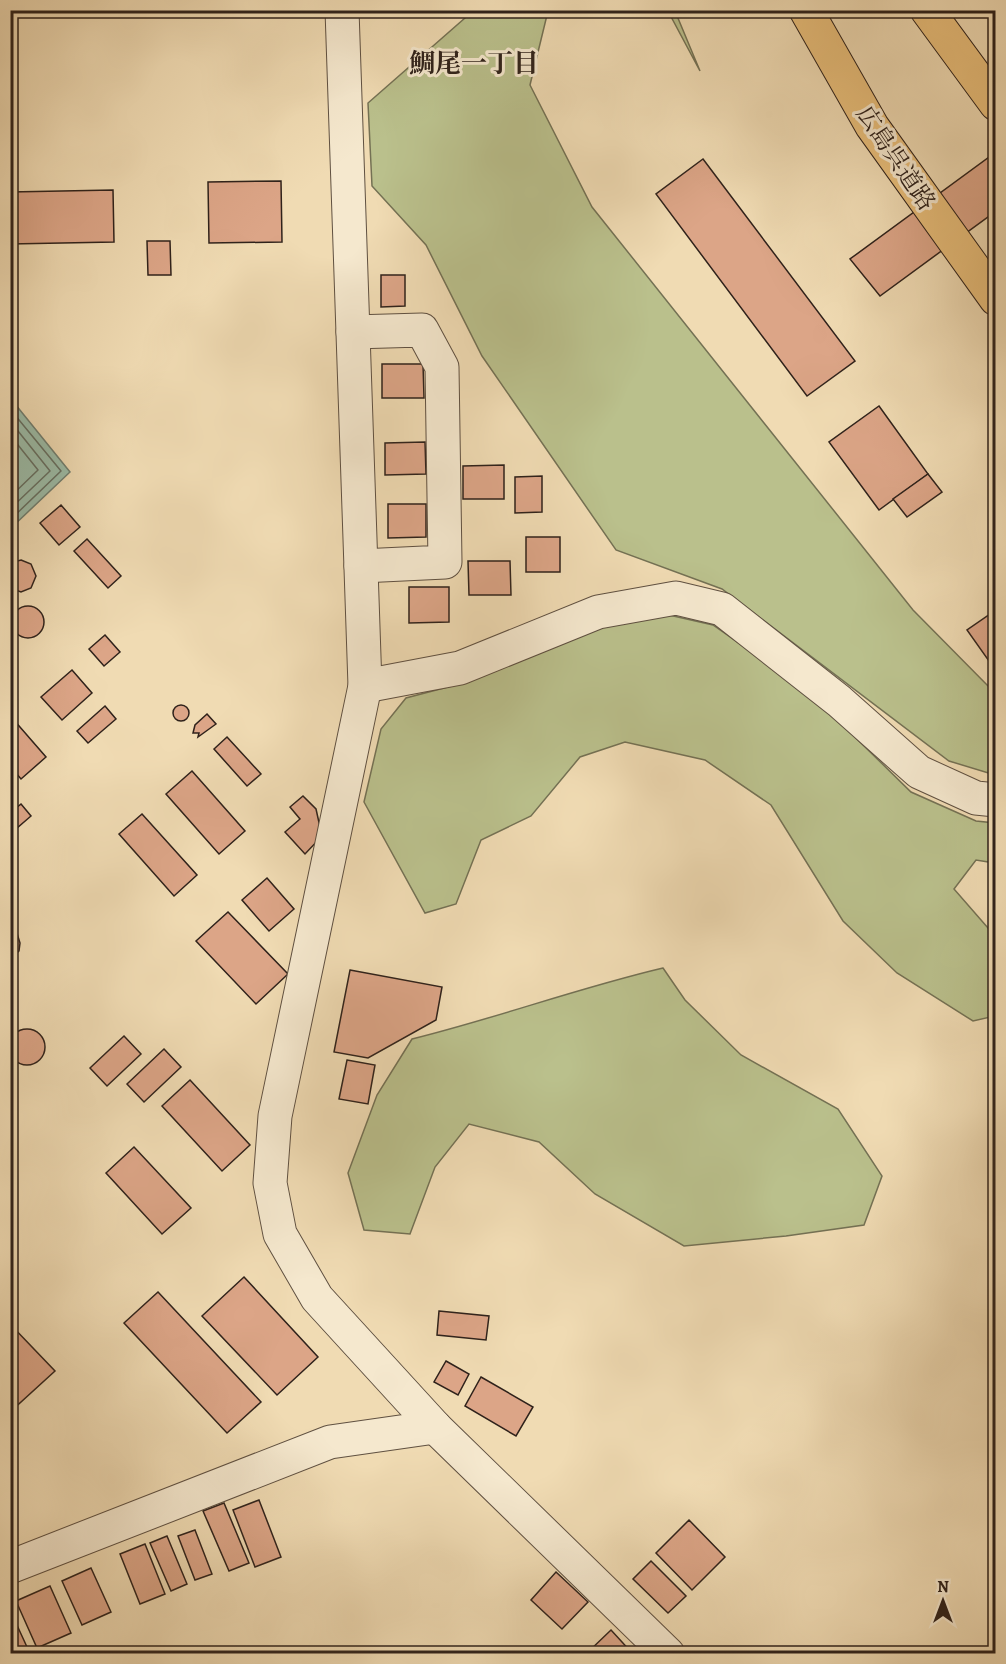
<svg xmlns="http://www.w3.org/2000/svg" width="1006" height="1664" viewBox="0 0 1006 1664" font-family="Alegreya,'Noto Serif JP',serif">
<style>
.green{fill:#bac08c;stroke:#747154;stroke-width:1.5}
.water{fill:#9bbca8;stroke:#707e70;stroke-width:1.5}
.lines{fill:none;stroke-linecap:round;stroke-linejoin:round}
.shore{stroke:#656f62;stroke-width:1.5}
.building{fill:#dca587;stroke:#2f221b;stroke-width:1.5}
.minor-casing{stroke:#5f5041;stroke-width:35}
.highway-casing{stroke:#2f221b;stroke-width:35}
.minor{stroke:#f5e8ce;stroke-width:33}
.highway{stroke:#e8be7a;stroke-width:33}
.labels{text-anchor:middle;stroke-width:6;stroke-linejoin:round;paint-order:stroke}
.street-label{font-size:24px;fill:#2f221b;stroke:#f5e8ce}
.neighbourhood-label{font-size:26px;font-weight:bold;fill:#2f221b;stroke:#f5e8ce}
</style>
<rect width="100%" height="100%" fill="#f0dbb3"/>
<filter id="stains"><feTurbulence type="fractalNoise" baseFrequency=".00333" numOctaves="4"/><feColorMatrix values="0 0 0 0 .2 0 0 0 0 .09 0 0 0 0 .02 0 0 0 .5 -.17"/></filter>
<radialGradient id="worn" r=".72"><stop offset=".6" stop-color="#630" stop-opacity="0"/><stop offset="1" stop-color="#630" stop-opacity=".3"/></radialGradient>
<g class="green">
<path d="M473,11H548L530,85L592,207L913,610L995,693V775L949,761L722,589L616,550L482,356L426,245L372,186L368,103Z"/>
<path d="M668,11H675L700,71Z"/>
<path d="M669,615L713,625L811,694L911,792L976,821L995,823V863L976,860L954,889L995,936V1016L973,1021L897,973L843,921L771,805L705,760L625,742L580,757L531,816L481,840L456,904L425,913L364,802L381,729L406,698L463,683L600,626Z"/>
<path d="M663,968L685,1000L741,1055L838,1109L882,1176L864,1225L786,1236L684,1246L595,1194L539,1142L469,1124L435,1167L410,1234L364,1230L348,1173L377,1095L412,1039C497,1018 578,988 663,968Z"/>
</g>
<path class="water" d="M11,399L70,472L11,528Z"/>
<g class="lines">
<g class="shore">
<path d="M10,409L61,471L10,520"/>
<path d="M10,421L50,471L10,509"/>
<path d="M10,435L38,470L10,497"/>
</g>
</g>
<g class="building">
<path d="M996,152V211L880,296L850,259Z"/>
<path d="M703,159L855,361L807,396L656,194Z"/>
<path d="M281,181L282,242L209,243L208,182Z"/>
<path d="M113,190L114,242L10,244V192Z"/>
<path d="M147,241H170L171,275H148Z"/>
<path d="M381,275H405V306L381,307Z"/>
<path d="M382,364H423L424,398H382Z"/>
<path d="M879,406L928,474L879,510L829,442Z"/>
<path d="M425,442L426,474L385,475V443Z"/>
<path d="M504,465V499H463V466Z"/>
<path d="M928,474L942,492L907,517L893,499Z"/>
<path d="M542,476V512L515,513V477Z"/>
<path d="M388,504H426V537L388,538Z"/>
<path d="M61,505L80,527L59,545L40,523Z"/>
<rect x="526" y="537" width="34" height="35"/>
<path d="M87,539L121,576L108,588L74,551Z"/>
<path d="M21,560L31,564L36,576L31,588L21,592L10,588V563Z"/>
<path d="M468,561H510L511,595H469Z"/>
<path d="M409,587H449V622L409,623Z"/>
<circle cx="28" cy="622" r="16"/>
<path d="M996,610V671L967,630Z"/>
<path d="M105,635L120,652L104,666L89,649Z"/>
<path d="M72,670L92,693L62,720L41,697Z"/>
<circle cx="181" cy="713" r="8"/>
<path d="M105,706L116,719L88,743L77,731Z"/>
<path d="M207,714L216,724L198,737L199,733H193L195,725Z"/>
<path d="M13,719L46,757L21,779L10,766Z"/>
<path d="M227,737L261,774L247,786L214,749Z"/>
<path d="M192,771L245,831L219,854L166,794Z"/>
<path d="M303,796L316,809L322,836L305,854L285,832L300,819L290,807Z"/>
<path d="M21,804L31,816L10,834V813Z"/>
<path d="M142,814L197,875L174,896L119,834Z"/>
<path d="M267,878L294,909L269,931L242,900Z"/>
<path d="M228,912L288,974L256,1004L196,941Z"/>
<path d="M10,927L16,930L20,943L19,951L10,960Z"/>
<path d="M350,970L442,987L436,1020L368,1058L334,1052Z"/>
<circle cx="27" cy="1047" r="18"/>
<path d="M124,1036L141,1054L107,1086L90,1068Z"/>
<path d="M164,1049L181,1067L144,1102L127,1084Z"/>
<path d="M347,1060L375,1065L368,1104L339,1099Z"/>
<path d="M190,1080L250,1145L222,1171L162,1106Z"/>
<path d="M134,1147L191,1208L162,1234L106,1173Z"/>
<path d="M244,1277L318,1357L277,1395L202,1316Z"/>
<path d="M158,1292L261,1402L227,1433L124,1323Z"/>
<path d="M439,1311L489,1316L486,1340L437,1335Z"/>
<path d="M10,1324L55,1371L10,1412Z"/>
<path d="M446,1361L469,1374L458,1395L434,1382Z"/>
<path d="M481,1377L533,1407L516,1436L465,1406Z"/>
<path d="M259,1500L281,1557L255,1567L233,1510Z"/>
<path d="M224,1503L249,1563L229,1571L203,1511Z"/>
<path d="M689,1520L725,1557L692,1590L656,1553Z"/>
<path d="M195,1530L212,1574L195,1580L178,1536Z"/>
<path d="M167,1536L187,1584L171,1591L150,1543Z"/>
<path d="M145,1544L165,1594L140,1604L120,1554Z"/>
<path d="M651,1561L686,1596L668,1613L633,1579Z"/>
<path d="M91,1568L111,1612L82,1625L62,1581Z"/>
<path d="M556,1572L588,1602L562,1629L531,1600Z"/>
<path d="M50,1586L71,1633L37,1648L16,1601Z"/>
<path d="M10,1610L27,1647L10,1653Z"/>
<path d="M611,1630L633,1654H586Z"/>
</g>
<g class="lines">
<g class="minor-casing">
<g id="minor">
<path d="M342,10L365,686L275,1116L270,1183L280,1234L317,1298L435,1427L668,1654"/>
<path d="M353,332L422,330L442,367L445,562L361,566"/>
<path d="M365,686L460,668L598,612L676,598L722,609L839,701L919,772L976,798L996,800"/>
<path d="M10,1567L330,1442L435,1427"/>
</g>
</g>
<g class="highway-casing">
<g id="highway">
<path d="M806,10L872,126L996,299"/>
<path d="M927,10L996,104"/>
</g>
</g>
<use href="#minor" class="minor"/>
<use href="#highway" class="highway"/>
</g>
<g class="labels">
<g class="street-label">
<text transform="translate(896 158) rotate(56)" y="8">広島呉道路</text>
</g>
<g class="neighbourhood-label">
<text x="474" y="72">鯛尾一丁目</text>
</g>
</g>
<rect width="1006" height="1664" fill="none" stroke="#f0dbb3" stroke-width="36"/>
<rect x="12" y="12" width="982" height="1640" fill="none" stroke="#2f221b" stroke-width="3"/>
<rect x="18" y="18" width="970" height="1628" fill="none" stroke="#2f221b" stroke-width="1.5"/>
<g transform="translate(943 1601)" stroke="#f5e8ce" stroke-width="4.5" paint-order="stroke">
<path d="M0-4.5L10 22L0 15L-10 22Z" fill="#2f221b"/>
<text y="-9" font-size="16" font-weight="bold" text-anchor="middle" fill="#2f221b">N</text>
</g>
<rect width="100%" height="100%" filter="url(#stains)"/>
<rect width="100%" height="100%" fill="url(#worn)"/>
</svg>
